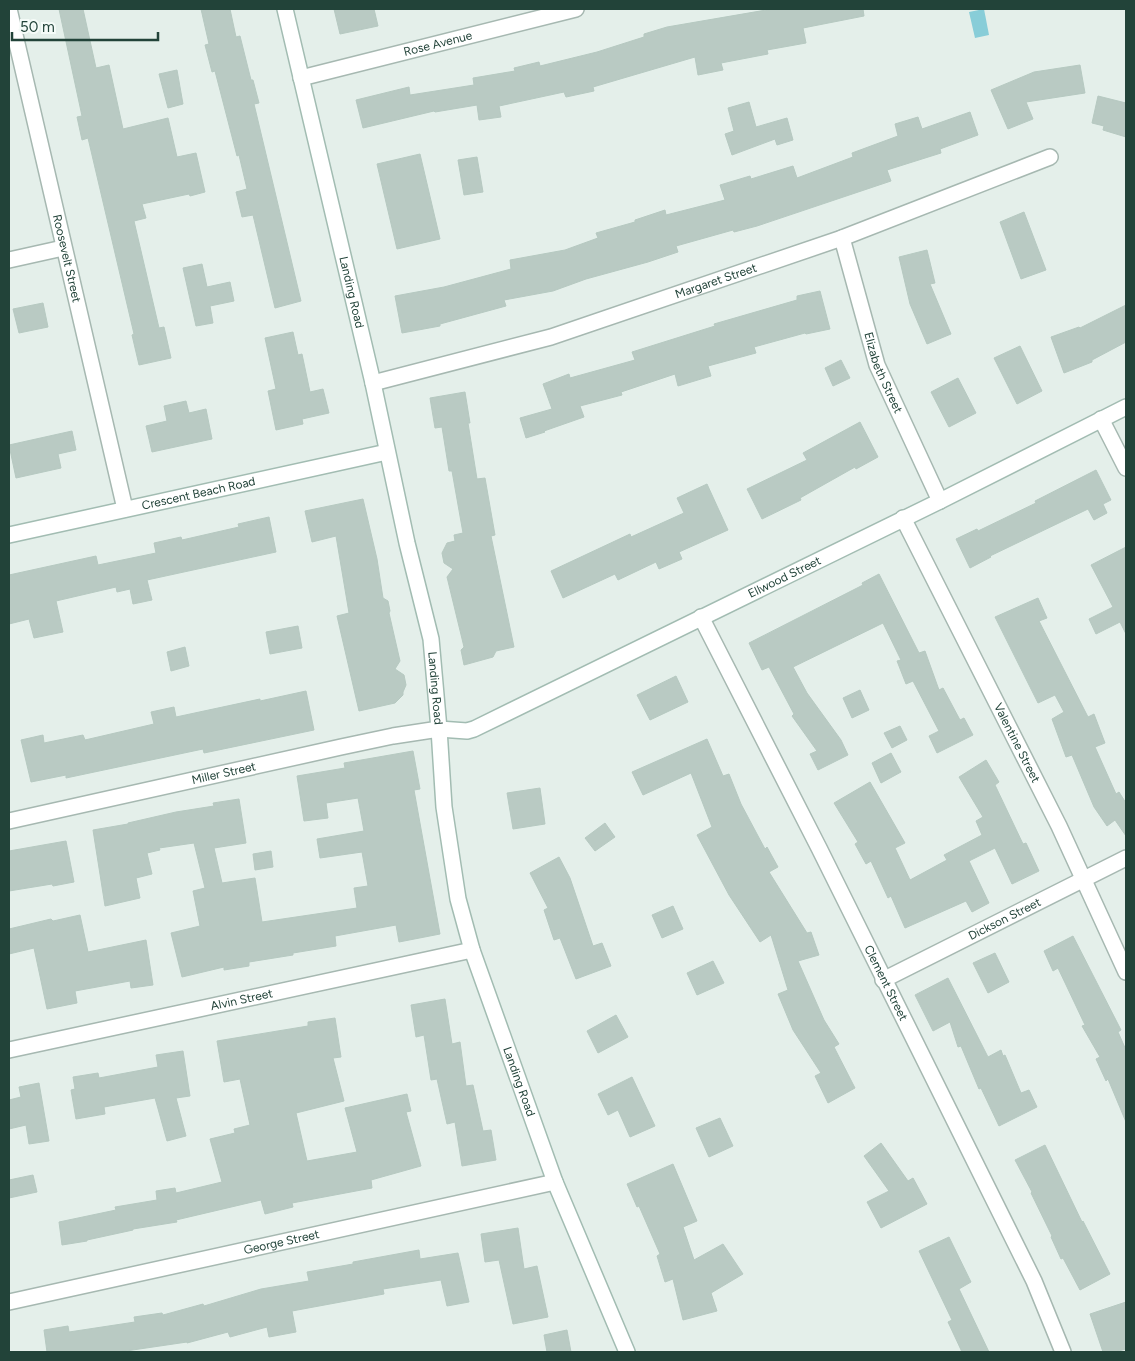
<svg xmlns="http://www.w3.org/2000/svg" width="1135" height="1361" viewBox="0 0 1135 1361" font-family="Figtree,sans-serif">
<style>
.water{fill:#88cdd8}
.building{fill:#b9cac3;stroke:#b6c9c1}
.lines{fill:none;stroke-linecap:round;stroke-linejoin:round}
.street-casing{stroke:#a6b8b1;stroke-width:18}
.secondary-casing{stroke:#a2bcb2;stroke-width:18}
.street{stroke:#fff;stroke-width:15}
.secondary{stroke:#fff;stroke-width:15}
.labels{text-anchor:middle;stroke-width:5;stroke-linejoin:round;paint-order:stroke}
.street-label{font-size:12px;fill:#224339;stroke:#f5fbf8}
</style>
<rect width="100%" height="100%" fill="#e4efea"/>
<path class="water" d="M984,9L989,35L975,38L969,12Z"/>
<g class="building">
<path d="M59,9H83L96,68L109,65L123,129L168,118L177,157L196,153L205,192L190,196L189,194L142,204L146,218L134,221L159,328L164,327L171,358L139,365L132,335L134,334L88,138L82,140L77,117L82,116Z"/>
<path d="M201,9H230L236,37L240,36L251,80H253L259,103L254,104L301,301L275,308L253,215L242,217L236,192L247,189L239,155L237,156L215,71L212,72L205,45L209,44Z"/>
<path d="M334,9H374L378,26L340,34Z"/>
<path d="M772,9H863L864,16L803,28L806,43L767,50L768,54L721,63L723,70L698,75L695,57L593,87L594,91L566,97L564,92L499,106L501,117L479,120L477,105L435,112L434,111L363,128L356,100L409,87L410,95L474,85L473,78L515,71L514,68L539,62L540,66L597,52L644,37V34L667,27Z"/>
<path d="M1080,65L1085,93L1026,102L1033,119L1008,129L991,90L1034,72Z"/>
<path d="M177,70L183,104L168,108L159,74Z"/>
<path d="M1098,96L1126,103V137L1103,130L1104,126L1092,123Z"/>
<path d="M749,102L756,127L787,118L793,140L777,145L775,139L732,155L725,134L734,131L728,108Z"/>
<path d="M970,112L978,135L940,149L941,153L887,170L891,181L757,226L734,232L733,230L676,246L678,252L648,262L586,279L553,291L504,300L506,306L440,324V326L402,333L395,296L444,287L511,269L510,260L565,250L598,238L596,233L635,222V220L665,210L666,215L725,200L720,185L750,176L751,179L793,166L797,178L853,157L852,153L898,136L895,124L918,117L922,129Z"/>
<path d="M420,154L440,239L397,249L377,164Z"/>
<path d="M477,157L483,192L464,195L458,160Z"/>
<path d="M1024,212L1046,270L1021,279L1000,222Z"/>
<path d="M927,250L935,283L930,284L951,334L927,344L910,304L899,257Z"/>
<path d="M202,264L207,287L230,282L234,301L210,306L213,323L196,326L183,268Z"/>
<path d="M820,291L830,329L806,334L805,333L754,347L756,353L708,366L711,376L678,386L675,374L621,392L622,395L580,406L584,417L544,431L545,432L526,438L520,418L552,409L543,384L569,374L570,378L635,360L632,352L715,326L714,324L797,300V296Z"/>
<path d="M43,303L48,327L19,333L13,309Z"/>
<path d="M1126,305V342L1092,360V362L1064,373L1051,337L1079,327L1080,328Z"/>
<path d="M293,332L298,355L302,354L310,392L323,389L329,413L302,419L303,424L276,430L268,391L276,389L265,338Z"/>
<path d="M1020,346L1042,391L1017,404L994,358Z"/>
<path d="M841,360L850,378L833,386L825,368Z"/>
<path d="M958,378L976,413L949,427L931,392Z"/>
<path d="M465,392L470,423H468L477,479L485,478L495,535L491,536L514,647L496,651L493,657L464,665L461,650L464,647L447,577L453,569L444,563L442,553L447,543L455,541L454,535L463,533L452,471H449L442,427L435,428L430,398Z"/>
<path d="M186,401L189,413L206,409L212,439L152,452L146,426L167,421L164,406Z"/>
<path d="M860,422L878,457L856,469L855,467L800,498L801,500L762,519L747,489L807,460L803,453Z"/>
<path d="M72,431L76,450L58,454L61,468L16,478L9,445Z"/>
<path d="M1096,470L1111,500L1103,504L1107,513L1094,520L1088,509L990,556L991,557L970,568L956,539L977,529L978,531L1036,503L1035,501Z"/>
<path d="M707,484L728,530L679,552L682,559L659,569L656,562L618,580L615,574L563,598L551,571L630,534L631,537L684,513L677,498Z"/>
<path d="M363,499L377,559L383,598L388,601L390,611L389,613L400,661L395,669L404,675L406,685L403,692V695L395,703L359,711L337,616L349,613L336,536L312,542L305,511Z"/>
<path d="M269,517L276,552L147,580L152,600L133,604L130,589L117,592L116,587L56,601L63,632L34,638L29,619L9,624V575L96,556L98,565L156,553L154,543L181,537L182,540L239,527L238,524Z"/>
<path d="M1126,547V634L1120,622L1096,634L1089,619L1113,607L1091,565Z"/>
<path d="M879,574L919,653L925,651L939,690L943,688L960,720L964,718L973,735L937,753L929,736L939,731L913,681L906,684L897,661L901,660L883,623L793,667L807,693L841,740L848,755L818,770L810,754L817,751L792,716L794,714L769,667L762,670L749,643L863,585L862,583Z"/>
<path d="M1038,598L1047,618L1039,621L1088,717L1094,714L1105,743L1095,747L1116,794L1119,792L1126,803V836L1115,820L1107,826L1094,807L1072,755L1066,757L1052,719L1064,712L1055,695L1038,703L995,617Z"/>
<path d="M298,626L302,648L270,654L266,632Z"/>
<path d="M185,647L189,666L171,671L167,652Z"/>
<path d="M676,676L688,702L650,720L637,695Z"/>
<path d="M860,690L869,710L852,718L843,698Z"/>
<path d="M306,691L314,730L204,753L203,749L66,778V775L31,782L21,740L43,735L44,743L83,735L85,740L154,724L151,712L174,707L176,717L260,699V701Z"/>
<path d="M900,726L907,740L892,748L884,733Z"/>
<path d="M707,739L723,776L729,774L741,804L765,849L767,847L778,867L769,872L807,933L811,932L819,955L798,961L824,1020L839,1044L834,1047L855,1088L828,1103L815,1076L821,1073L793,1030L778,994L788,990L771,935L760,942L729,895L697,835L712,827L691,773L643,795L632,772Z"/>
<path d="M413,751L420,789L414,790L440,934L399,942L396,925L335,936L336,946L293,953V955L249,962V966L224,970V967L182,977L171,933L200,926L193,891L205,888L194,843L159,848L160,850L147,853L152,874L136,878L140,898L105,906L93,830L128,824V823L176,812L214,806L213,803L239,799L246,843L214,848L222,883L255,878L262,922L357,908L354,888L368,886L362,852L320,858L317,839L364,831L358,798L326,803L328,818L304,821L297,776L345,768L344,763Z"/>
<path d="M891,753L901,772L881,783L872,763Z"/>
<path d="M986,760L999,782L995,785L1023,844L1026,843L1039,871L1012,884L995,848L969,861L989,903L972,912L966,901L905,928L891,896L888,898L871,861L866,864L855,844L858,842L834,803L870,782L905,843L895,848L910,880L947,860L944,855L982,835L976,821L983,817L959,777Z"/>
<path d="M540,788L545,824L513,829L507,793Z"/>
<path d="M605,823L615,837L595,851L585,838Z"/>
<path d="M66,841L74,882L53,886L52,884L9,891V851Z"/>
<path d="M271,851L273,867L255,870L253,854Z"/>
<path d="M559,857L570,878L593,946L602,943L611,966L576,979L560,938L554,940L544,910L548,908L530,873Z"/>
<path d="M673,906L683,929L662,938L652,915Z"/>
<path d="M80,915L88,952L146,940L153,985L131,988L130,981L75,991L77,1003L47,1009L34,948L9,954V929L51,919L53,921Z"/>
<path d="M1073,936L1121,1030L1118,1032L1126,1050V1122L1108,1079L1106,1081L1096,1059L1100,1057L1082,1026L1085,1025L1058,968L1053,971L1044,951Z"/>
<path d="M995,953L1009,982L988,993L973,963Z"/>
<path d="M713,961L724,983L697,995L687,973Z"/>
<path d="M948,978L988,1057L1001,1050L1003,1056L1005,1055L1021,1093L1029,1090L1037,1107L999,1126L981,1088L979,1089L961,1046L958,1047L950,1022L933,1031L915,995Z"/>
<path d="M445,999L452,1044L460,1042L466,1086L473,1085L483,1131L491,1130L496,1160L462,1166L455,1122L447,1124L437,1079L431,1080L424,1035L416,1037L411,1005Z"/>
<path d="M616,1015L628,1037L598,1053L587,1031Z"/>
<path d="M335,1018L341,1057L333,1058L344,1101L296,1113L307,1161L357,1152L345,1108L407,1094L411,1111L406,1112L421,1166L371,1180L372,1188L292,1203L293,1207L265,1214L261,1200L176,1220L177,1222L133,1229V1230L87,1240V1241L62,1245L59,1222L116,1210L115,1207L157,1200L156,1191L175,1188L176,1193L222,1182L210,1139L235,1133L234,1129L250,1125L240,1079L224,1082L217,1041L308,1026V1022Z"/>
<path d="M183,1051L190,1096L176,1098L186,1136L167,1141L155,1098L104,1107L105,1114L76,1119L71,1090L75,1089L73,1077L98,1073L99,1078L158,1067L156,1055Z"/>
<path d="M632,1077L655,1126L630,1137L618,1110L608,1115L598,1094Z"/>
<path d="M39,1083L49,1141L29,1144L26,1125L9,1129V1100L21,1097L19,1087Z"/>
<path d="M720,1118L733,1146L709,1157L696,1128Z"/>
<path d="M881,1143L908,1181L913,1178L927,1204L881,1228L867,1202L889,1191L864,1156Z"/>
<path d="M1045,1145L1082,1222L1083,1221L1110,1274L1080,1290L1063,1258L1061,1259L1051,1237L1052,1236L1031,1193L1032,1192L1015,1160Z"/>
<path d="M673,1164L697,1221L683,1227L694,1260L723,1244L743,1274L711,1293L717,1311L683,1320L673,1279L665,1282L657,1256L660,1254L639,1206L637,1207L627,1184Z"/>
<path d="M33,1175L37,1192L9,1198V1180Z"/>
<path d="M518,1228L524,1269L537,1266L548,1317L513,1324L499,1260L485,1262L481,1234Z"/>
<path d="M949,1237L971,1282L959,1289L989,1352H962L948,1322L952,1320L919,1251Z"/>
<path d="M419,1250L420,1259L458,1253L469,1302L447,1306L441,1280L383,1289L384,1294L292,1311L296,1332L269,1337L267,1327L230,1337L228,1332L187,1343V1342L119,1352H47L44,1330L68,1326L69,1332L135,1322L134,1317L162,1313L163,1315L203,1304L204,1306L261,1289L309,1281L307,1272L353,1264V1262Z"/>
<path d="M1126,1302V1349L1115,1352H1103L1090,1314Z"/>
<path d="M567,1330L571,1352H547L544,1335Z"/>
</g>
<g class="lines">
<g class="street-casing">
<g id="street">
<path id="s1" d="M9,9L125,509"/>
<path id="s2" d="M301,78L576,9"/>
<path id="s3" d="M842,238L877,365L940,501"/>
<path d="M9,260L63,248"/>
<path id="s4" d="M373,383L551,337L842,238L1050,157"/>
<path d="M1101,419L1126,468"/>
<path id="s5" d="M903,518L1059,826L1126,972"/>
<path id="s6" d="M701,617L819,848L1034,1281L1063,1352"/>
<path id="s7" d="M9,821L341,747L393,736L439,729"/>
<path id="s8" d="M883,980L1126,858"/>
<path id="s9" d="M9,1050L472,950"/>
<path id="s10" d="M9,1302L555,1182"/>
</g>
</g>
<g class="secondary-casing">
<g id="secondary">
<path id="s11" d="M285,9L373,383L407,543L431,639L439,729L444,807L458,899L472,950L555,1182L627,1352"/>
<path id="s12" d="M9,535L387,452"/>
<path id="s13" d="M439,729L467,731L474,729L940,501L1126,407"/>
</g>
</g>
<use href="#street" class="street"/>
<use href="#secondary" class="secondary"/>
</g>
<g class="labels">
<g class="street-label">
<text dy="4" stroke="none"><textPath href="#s2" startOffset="141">Rose Avenue</textPath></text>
<text dy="4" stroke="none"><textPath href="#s1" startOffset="256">Roosevelt Street</textPath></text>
<text dy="4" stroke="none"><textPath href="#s4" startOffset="358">Margaret Street</textPath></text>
<text dy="4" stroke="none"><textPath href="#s11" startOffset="291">Landing Road</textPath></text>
<text dy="4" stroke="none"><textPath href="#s3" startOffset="141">Elizabeth Street</textPath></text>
<text dy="4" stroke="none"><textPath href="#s12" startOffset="194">Crescent Beach Road</textPath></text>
<text dy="4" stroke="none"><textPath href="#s13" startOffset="381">Ellwood Street</textPath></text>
<text dy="4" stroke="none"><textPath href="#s11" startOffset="696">Landing Road</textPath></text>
<text dy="4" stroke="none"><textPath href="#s5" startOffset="252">Valentine Street</textPath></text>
<text dy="4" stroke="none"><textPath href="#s7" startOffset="220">Miller Street</textPath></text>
<text dy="4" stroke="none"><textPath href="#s8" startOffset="136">Dickson Street</textPath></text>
<text dy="4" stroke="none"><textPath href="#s6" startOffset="410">Clement Street</textPath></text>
<text dy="4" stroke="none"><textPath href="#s9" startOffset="238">Alvin Street</textPath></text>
<text dy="4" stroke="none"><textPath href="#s11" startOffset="1101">Landing Road</textPath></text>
<text dy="4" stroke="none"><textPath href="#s10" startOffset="279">George Street</textPath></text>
</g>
</g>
<rect width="1135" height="1361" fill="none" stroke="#224339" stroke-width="20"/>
<path d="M12 32v8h146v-8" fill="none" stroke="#224339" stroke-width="2.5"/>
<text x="20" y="32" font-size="15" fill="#224339" stroke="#f5fbf8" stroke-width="4" paint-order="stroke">50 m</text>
</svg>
